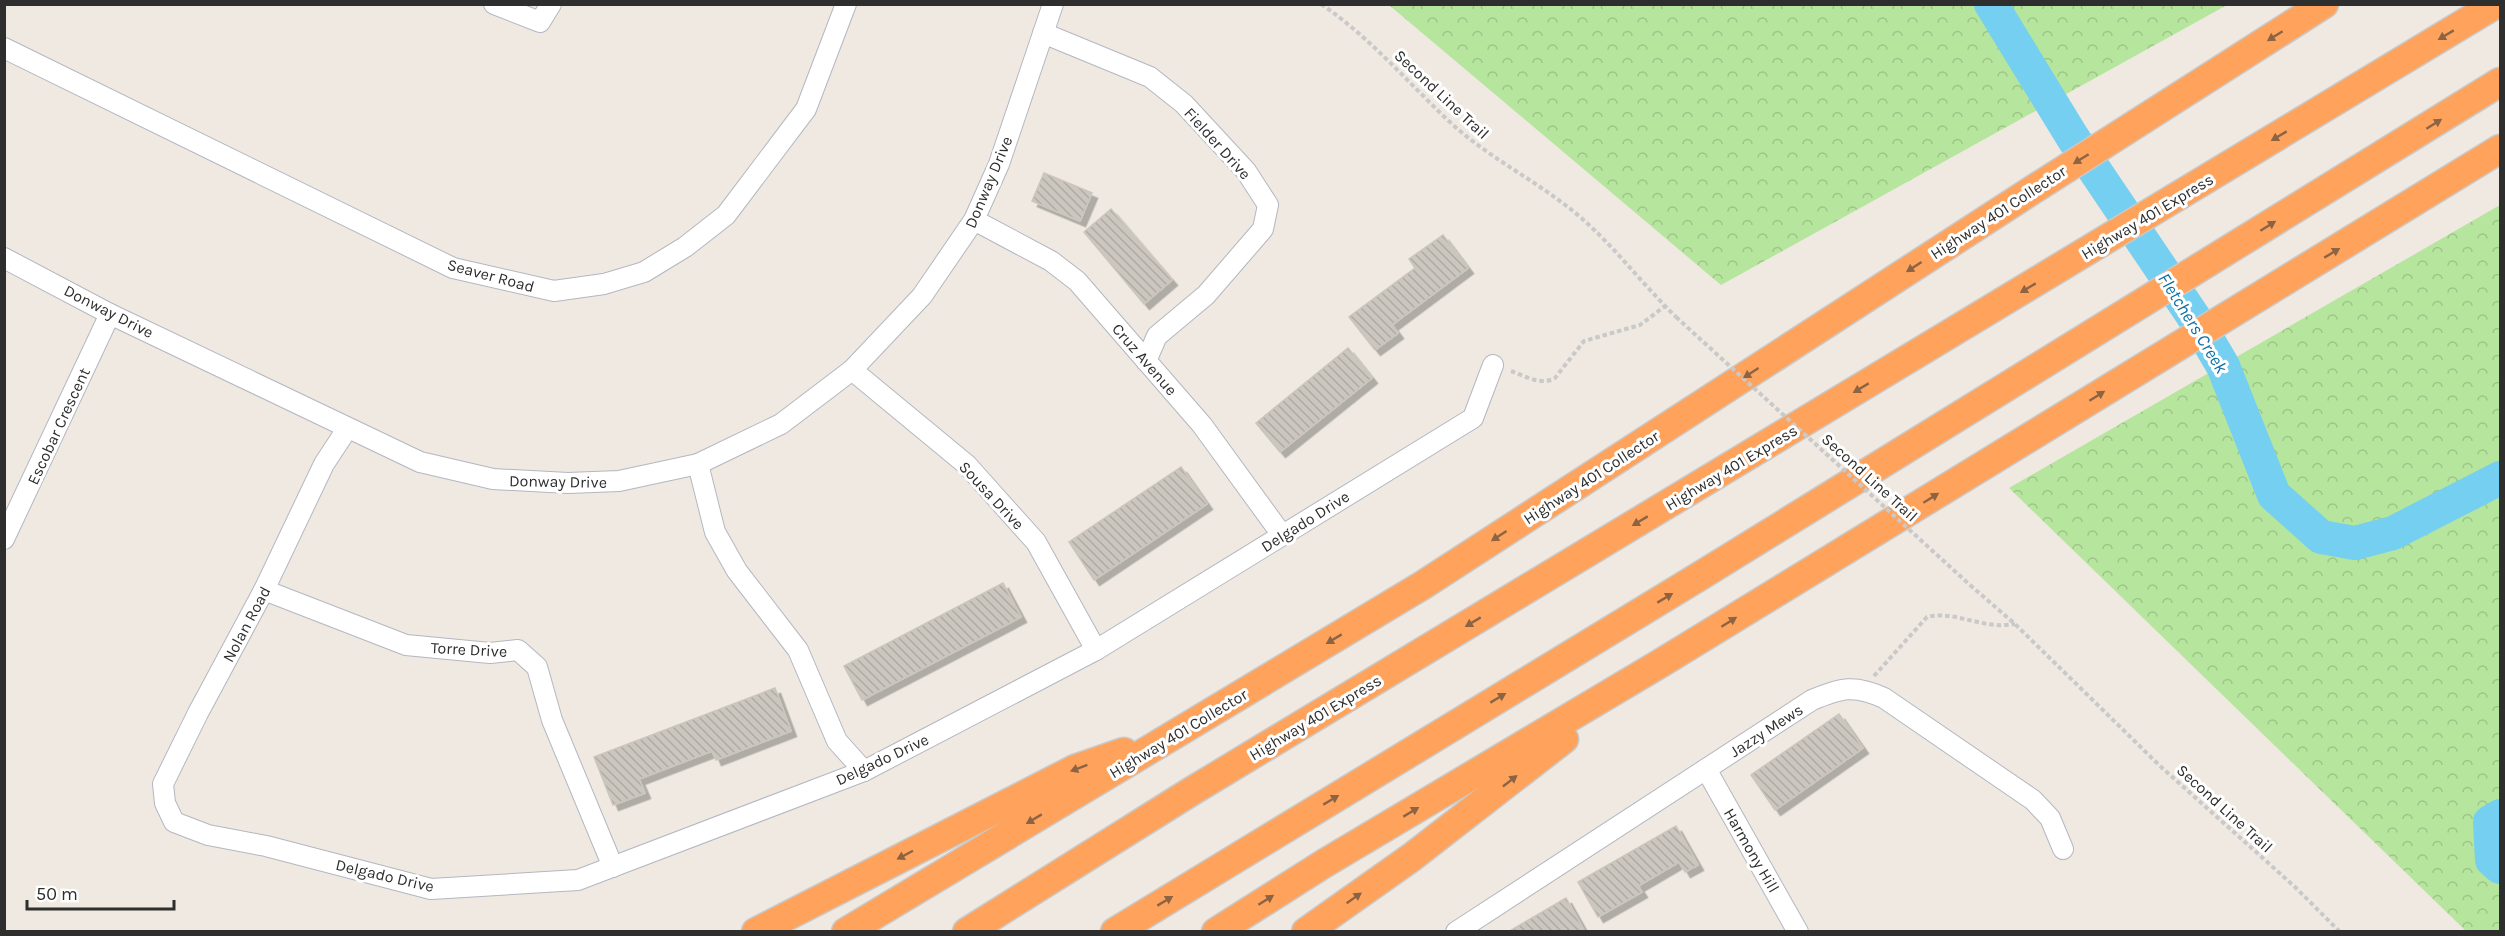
<svg xmlns="http://www.w3.org/2000/svg" width="2505" height="936" viewBox="0 0 2505 936" font-family="Karla,sans-serif">
<style>
.forest{fill:url(#forest-crowns)}
.lines{fill:none;stroke-linecap:round;stroke-linejoin:round}
.river{stroke:#75cff0;stroke-width:34}
.building{fill:url(#building-back-hatch);stroke:#cbc5ba;stroke-width:1.5;filter:url(#shadow)}
.minor-casing{stroke:#b4b7c1;stroke-width:22}
.highway-casing{stroke:#c9c9c9;stroke-width:31}
.path{stroke:#c9c9c9;stroke-width:4;stroke-dasharray:4.5 3;stroke-linecap:butt}
.minor{stroke:#fff;stroke-width:20}
.highway{stroke:#ffa35c;stroke-width:28}
.path-bridge{stroke:#c9c9c9;stroke-width:4;stroke-dasharray:4.5 3;stroke-linecap:butt}
.oneway{fill:#8c6343}
.labels{text-anchor:middle;stroke-width:6;stroke-linejoin:round;paint-order:stroke}
.street-label{font-size:16px;fill:#2e2e2e;stroke:#fff}
.water-label{font-size:18px;font-style:italic;fill:#0d6fa3;stroke:#fff}
</style>
<defs>
<pattern id="forest-crowns" width="20" height="18" patternUnits="userSpaceOnUse" patternTransform="scale(1.5)"><rect width="20" height="18" fill="#b6e59e"/><path d="M2 6a3 3 0 1 1 6 0M12 15a3 3 0 1 1 6 0" fill="none" stroke="#9dc588"/></pattern>
<pattern id="building-back-hatch" width="6" height="6" patternUnits="userSpaceOnUse" patternTransform="scale(1.5)"><rect width="6" height="6" fill="#cbc7bf"/><path d="M-1 5l2 2M0 0l6 6M5-1l2 2" fill="none" stroke="#afaba4"/></pattern>
<filter id="shadow"><feDropShadow dx="5.5" dy="5.5" stdDeviation="0" flood-color="#0004"/></filter>
</defs>
<rect width="100%" height="100%" fill="#efe9e1"/>
<g class="forest">
<path d="M1389,5H2227L1721,285Z"/>
<path d="M2500,205V931L2467,932L2009,488Z"/>
</g>
<g class="lines">
<g class="river">
<path d="M1991,4L2073,138L2197,322L2223,366L2274,495L2321,537L2355,543L2393,533L2500,478"/>
<path d="M2500,816L2490,822L2492,860L2500,867"/>
</g>
</g>
<g class="building">
<path d="M1044,173L1092,193L1080,221L1032,201Z"/>
<path d="M1111,209L1172,280L1144,304L1084,232Z"/>
<path d="M1443,235L1468,268L1392,325L1398,333L1375,350L1349,317L1415,268L1409,259Z"/>
<path d="M1348,348L1372,378L1280,452L1256,423Z"/>
<path d="M1181,467L1207,504L1094,580L1069,542Z"/>
<path d="M1003,583L1021,617L862,700L844,666Z"/>
<path d="M775,688L791,731L716,760L712,751L639,779L645,793L613,805L594,757Z"/>
<path d="M1839,714L1863,748L1775,810L1751,775Z"/>
<path d="M1676,826L1698,865L1685,872L1679,862L1638,886L1642,892L1598,917L1578,882Z"/>
<path d="M1566,898L1585,932H1508Z"/>
</g>
<g class="lines">
<g class="minor-casing">
<g id="minor">
<path d="M494,4L540,22L551,4"/>
<path d="M1043,33L1150,77L1184,104L1246,171L1268,205L1263,229L1206,295L1157,336L1146,361"/>
<path d="M4,48L453,268L554,291L604,284L644,272L685,247L726,215L806,109L846,4"/>
<path d="M974,220L1051,261L1077,281L1202,425L1282,535"/>
<path d="M4,258L110,314L420,462L493,479L568,483L619,481L698,464L781,424L852,370L922,296L974,220L999,164L1053,4"/>
<path d="M852,370L967,465L1036,542L1096,650"/>
<path d="M347,429L324,464L264,590L198,713L163,784L165,803L174,822L208,835L266,846L431,889L578,880L864,771L1096,650L1473,418L1493,365"/>
<path d="M698,464L715,532L737,571L798,650L837,741L864,771"/>
<path d="M4,539L110,314"/>
<path d="M264,590L406,645L490,653L518,650L537,667L552,720L613,867"/>
<path d="M1706,769L1798,932"/>
<path d="M1456,932L1812,700C1841,688 1854,684 1884,698L2033,800L2050,818L2063,849"/>
</g>
</g>
<g class="highway-casing">
<g id="highway">
<path d="M756,932L1075,769L1124,752"/>
<path d="M846,932L1423,585L2034,189L2324,4"/>
<path d="M967,932L1192,791L2496,4"/>
<path d="M1115,932L1700,576L2500,82"/>
<path d="M1216,932L1325,863L1661,663L2500,149"/>
<path d="M1306,932L1412,857L1564,739"/>
</g>
</g>
<g class="path">
<path d="M1321,4C1371,38 1408,83 1452,124C1486,155 1527,176 1564,204C1606,235 1638,280 1676,317"/>
<path d="M1511,371C1525,376 1541,386 1555,378L1584,341L1640,325L1665,306"/>
<path d="M1970,585L2015,624L2160,766L2295,887L2340,932"/>
<path d="M1874,676L1927,617C1956,610 1982,630 2015,624"/>
</g>
<use href="#minor" class="minor"/>
<use href="#highway" class="highway"/>
<path class="path-bridge" d="M1676,317L1970,585"/>
</g>
<defs><path id="oneway-solid" d="M-6-.8H1V-3.2L6.5 0L1 3.2V.8H-6Z" transform="scale(1.5)"/></defs>
<g class="oneway">
<use href="#oneway-solid" transform="translate(2446 35) rotate(149)"/>
<use href="#oneway-solid" transform="translate(2275 36) rotate(148)"/>
<use href="#oneway-solid" transform="translate(2434 124) rotate(-32)"/>
<use href="#oneway-solid" transform="translate(2279 136) rotate(149)"/>
<use href="#oneway-solid" transform="translate(2081 159) rotate(148)"/>
<use href="#oneway-solid" transform="translate(2268 226) rotate(-32)"/>
<use href="#oneway-solid" transform="translate(2332 253) rotate(-31)"/>
<use href="#oneway-solid" transform="translate(1914 267) rotate(147)"/>
<use href="#oneway-solid" transform="translate(2028 288) rotate(149)"/>
<use href="#oneway-solid" transform="translate(1751 373) rotate(147)"/>
<use href="#oneway-solid" transform="translate(1861 388) rotate(149)"/>
<use href="#oneway-solid" transform="translate(2097 396) rotate(-32)"/>
<use href="#oneway-solid" transform="translate(1931 498) rotate(-32)"/>
<use href="#oneway-solid" transform="translate(1640 521) rotate(149)"/>
<use href="#oneway-solid" transform="translate(1499 536) rotate(147)"/>
<use href="#oneway-solid" transform="translate(1665 598) rotate(-31)"/>
<use href="#oneway-solid" transform="translate(1473 622) rotate(149)"/>
<use href="#oneway-solid" transform="translate(1729 622) rotate(-32)"/>
<use href="#oneway-solid" transform="translate(1334 639) rotate(149)"/>
<use href="#oneway-solid" transform="translate(1498 698) rotate(-31)"/>
<use href="#oneway-solid" transform="translate(1079 768) rotate(159)"/>
<use href="#oneway-solid" transform="translate(1510 781) rotate(-38)"/>
<use href="#oneway-solid" transform="translate(1331 800) rotate(-31)"/>
<use href="#oneway-solid" transform="translate(1411 812) rotate(-31)"/>
<use href="#oneway-solid" transform="translate(1034 819) rotate(149)"/>
<use href="#oneway-solid" transform="translate(905 855) rotate(152)"/>
<use href="#oneway-solid" transform="translate(1354 898) rotate(-35)"/>
<use href="#oneway-solid" transform="translate(1266 900) rotate(-32)"/>
<use href="#oneway-solid" transform="translate(1165 901) rotate(-31)"/>
</g>
<g class="labels">
<g class="street-label">
<text transform="translate(1442 94) rotate(43)" y="6">Second Line Trail</text>
<text transform="translate(1218 143) rotate(48)" y="6">Fielder Drive</text>
<text transform="translate(988 182) rotate(-67)" y="6">Donway Drive</text>
<text transform="translate(1998 212) rotate(-33)" y="6">Highway 401 Collector</text>
<text transform="translate(2147 216) rotate(-31)" y="6">Highway 401 Express</text>
<text transform="translate(491 275) rotate(15)" y="6">Seaver Road</text>
<text transform="translate(109 311) rotate(27)" y="6">Donway Drive</text>
<text transform="translate(1145 359) rotate(49)" y="6">Cruz Avenue</text>
<text transform="translate(58 426) rotate(-65)" y="6">Escobar Crescent</text>
<text transform="translate(1731 467) rotate(-31)" y="6">Highway 401 Express</text>
<text transform="translate(1591 477) rotate(-33)" y="6">Highway 401 Collector</text>
<text transform="translate(1870 477) rotate(42)" y="6">Second Line Trail</text>
<text transform="translate(558 481) rotate(1)" y="6">Donway Drive</text>
<text transform="translate(992 495) rotate(47)" y="6">Sousa Drive</text>
<text transform="translate(1305 521) rotate(-32)" y="6">Delgado Drive</text>
<text transform="translate(246 624) rotate(-62)" y="6">Nolan Road</text>
<text transform="translate(469 649) rotate(3)" y="6">Torre Drive</text>
<text transform="translate(1315 717) rotate(-31)" y="6">Highway 401 Express</text>
<text transform="translate(1766 730) rotate(-33)" y="6">Jazzy Mews</text>
<text transform="translate(1178 733) rotate(-31)" y="6">Highway 401 Collector</text>
<text transform="translate(882 759) rotate(-25)" y="6">Delgado Drive</text>
<text transform="translate(2225 808) rotate(42)" y="6">Second Line Trail</text>
<text transform="translate(1752 850) rotate(60)" y="6">Harmony Hill</text>
<text transform="translate(385 875) rotate(13)" y="6">Delgado Drive</text>
</g>
<g class="water-label">
<text transform="translate(2193 323) rotate(58)" y="6">Fletchers Creek</text>
</g>
</g>
<rect width="2505" height="936" fill="none" stroke="#2e2e2e" stroke-width="12"/>
<path d="M27 900v9h147v-9" fill="none" stroke="#2e2e2e" stroke-width="3"/>
<text x="36" y="900" font-size="18" fill="#2e2e2e" stroke="#ffffff" stroke-width="4.5" paint-order="stroke">50 m</text>
</svg>
